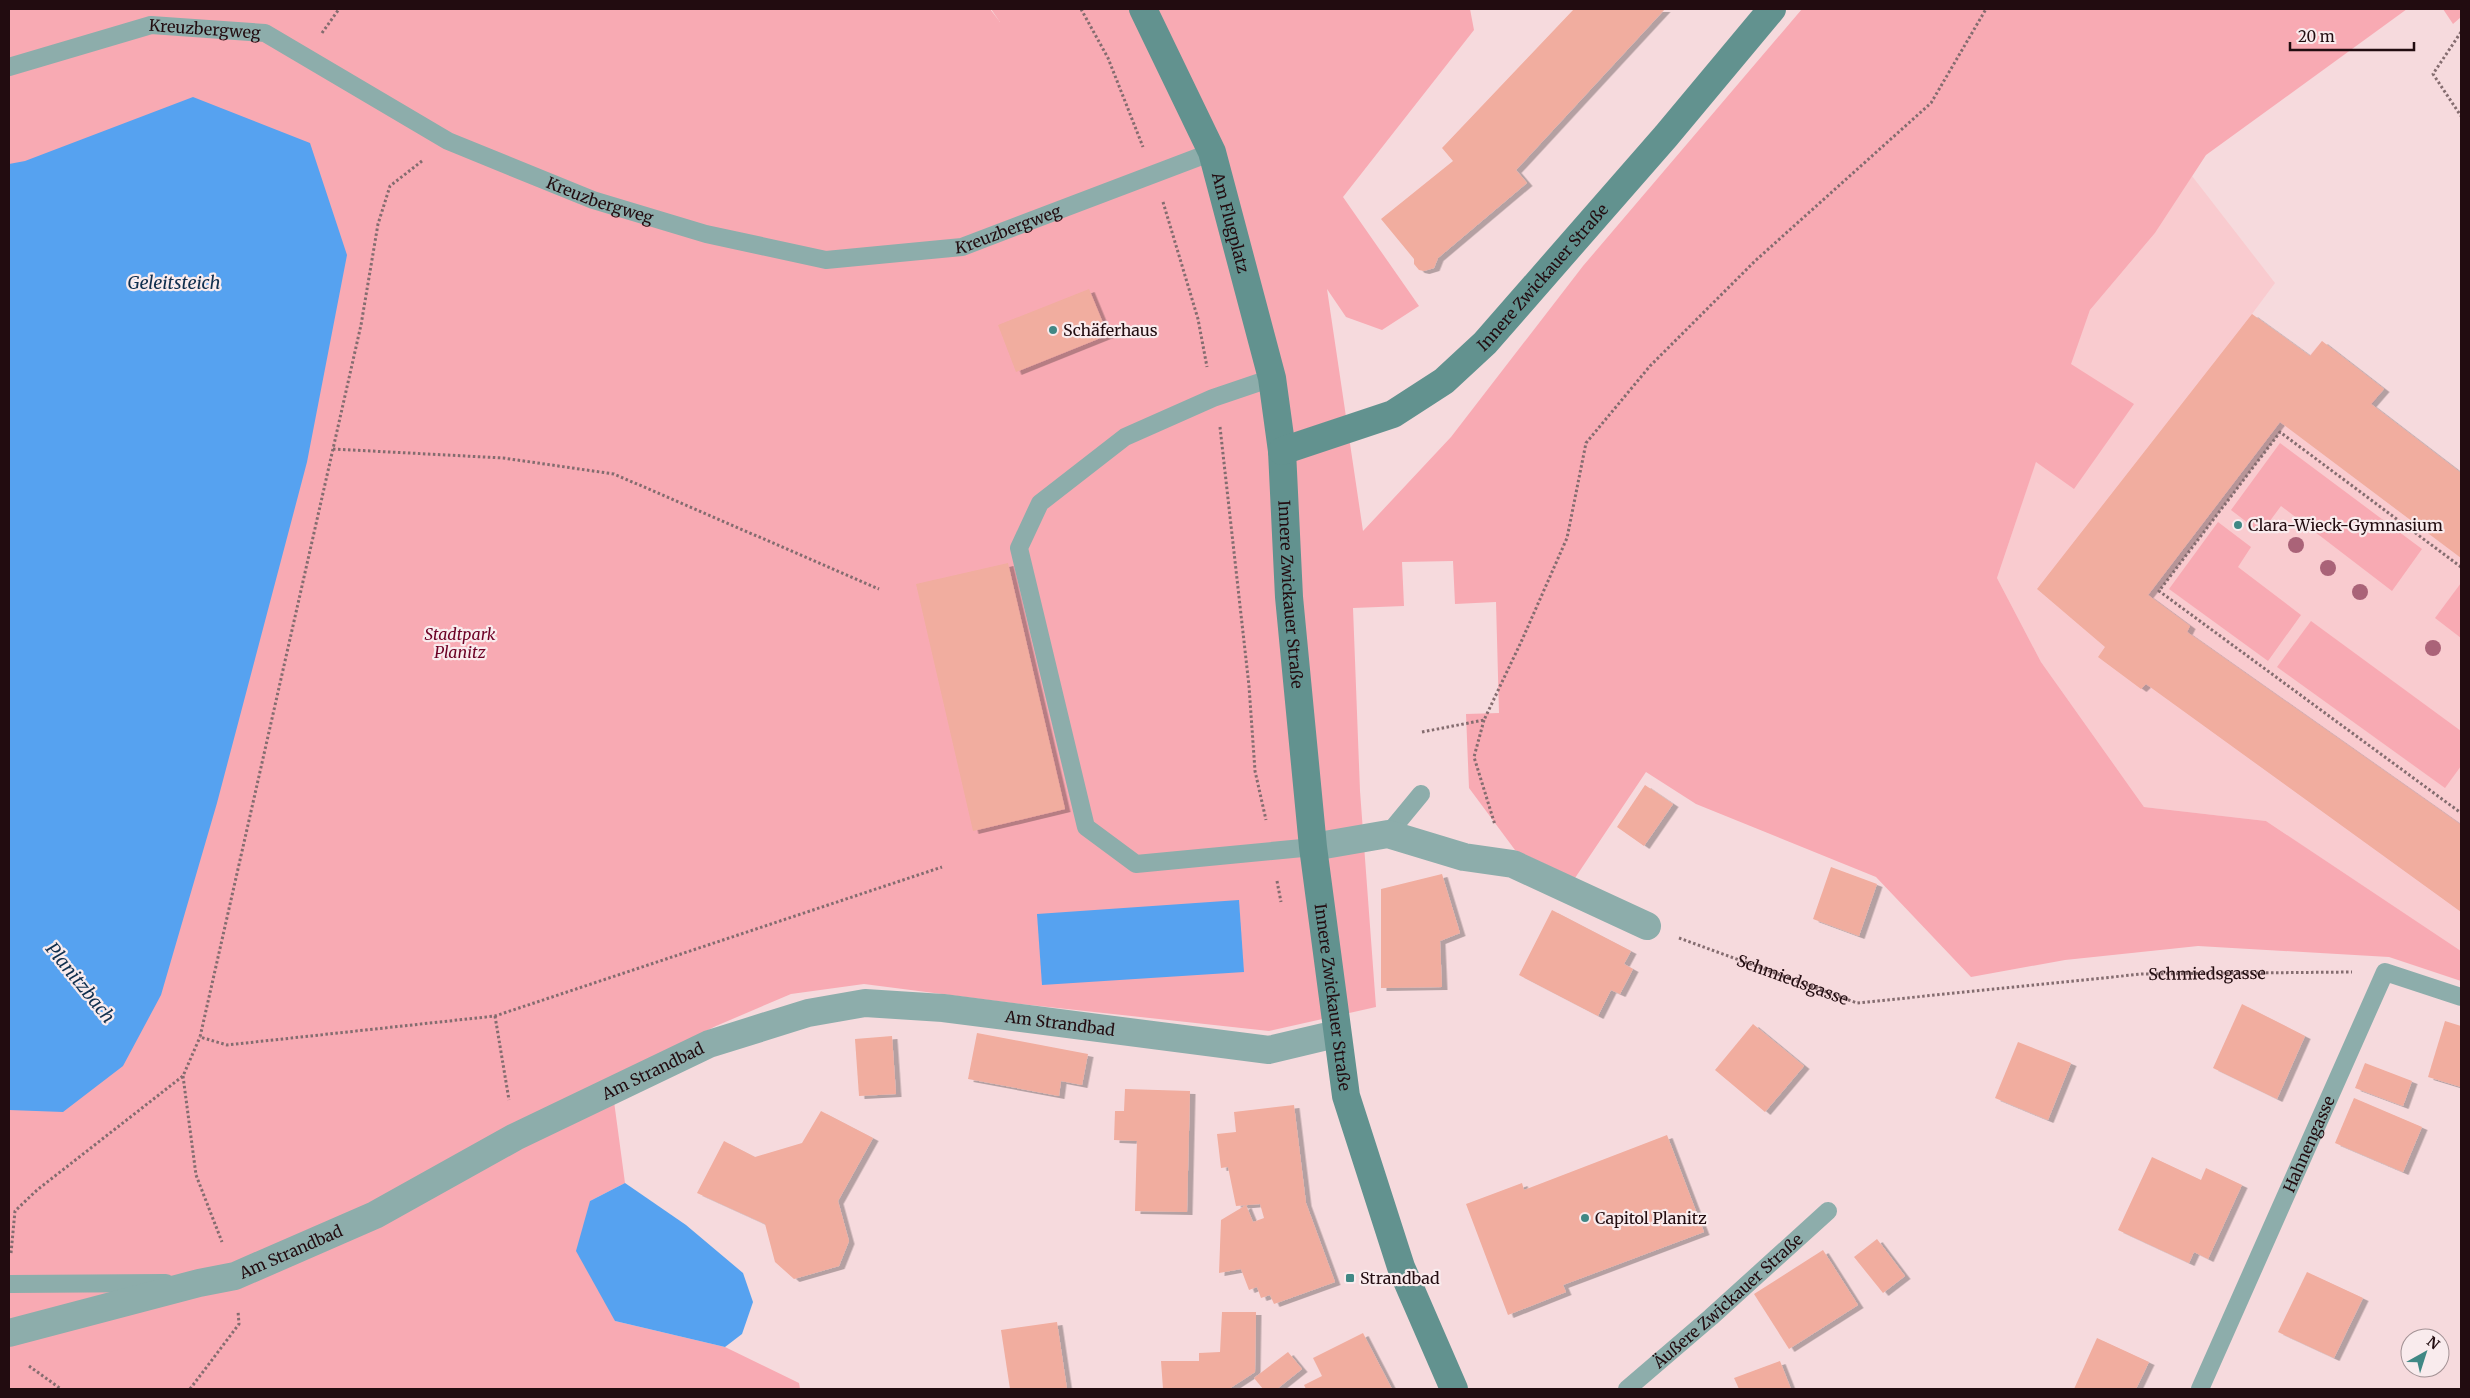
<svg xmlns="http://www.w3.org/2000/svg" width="2470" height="1398" viewBox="0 0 2470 1398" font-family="Merriweather,serif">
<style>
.built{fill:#f9cbcf}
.green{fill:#f8aab3}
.water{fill:#56a2f0}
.building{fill:#f1ad9f;filter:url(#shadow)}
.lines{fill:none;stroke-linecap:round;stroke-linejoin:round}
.path{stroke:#846c6f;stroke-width:3;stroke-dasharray:2.5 2.5;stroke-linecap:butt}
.service{stroke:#8dadab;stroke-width:18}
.minor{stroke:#8dadab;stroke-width:28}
.secondary{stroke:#62928f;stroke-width:28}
.tree{fill:#aa6378}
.poi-dot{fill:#408885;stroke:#f9ebed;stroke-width:2}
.labels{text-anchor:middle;stroke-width:4.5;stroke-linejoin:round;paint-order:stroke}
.street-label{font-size:16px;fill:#220c10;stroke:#f9ebed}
.poi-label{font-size:16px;fill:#220c10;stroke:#f9ebed;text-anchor:start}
.park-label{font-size:16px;font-style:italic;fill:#6c0125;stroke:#f9ebed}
.water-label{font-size:18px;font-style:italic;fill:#102f4e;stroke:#f9ebed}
</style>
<defs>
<filter id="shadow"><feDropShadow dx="5.5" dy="3" stdDeviation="0" flood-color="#0004"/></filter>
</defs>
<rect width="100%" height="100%" fill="#f6dadd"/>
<path class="built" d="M2192,176L2275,283L2252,314L2309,356L2322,341L2384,389L2372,405L2461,473V951L2266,821L2144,807L2041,662L1997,578L2053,410L2090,310L2155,233Z"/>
<g class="green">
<path d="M9,9H990L1000,22L991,9H1470L1474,30L1343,197L1419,306L1382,330L1346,317L1327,289L1363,531L1451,437L1583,266L1802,9H2407L2206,155L2155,233L2090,310L2071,364L2134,404L2074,489L2036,462L1997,578L2041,662L2144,807L2266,821L2461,951V981L2389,957L2198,946L2065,960L1971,977L1876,877L1696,804L1646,772L1575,878L1515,850L1469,788L1466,714L1499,713L1496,602L1455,604L1453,561L1402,562L1404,606L1353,608L1360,791L1376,1007L1269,1031L1012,1003L864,984L791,994L716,1026L611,1079L625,1183L590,1201L615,1321L725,1347L799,1383L800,1389H9Z"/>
<path d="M2443,9H2461V17L2453,24Z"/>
<path d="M2280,443L2422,549L2392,591L2281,506L2261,533L2231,510Z"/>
<path d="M2218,522L2251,547L2238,567L2301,615L2268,661L2169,589Z"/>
<path d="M2461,583V638L2435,618Z"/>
<path d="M2311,621L2461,731V766L2445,788L2277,667Z"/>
</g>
<g class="water">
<path d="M193,97L310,143L347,255L307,462L217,803L161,995L123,1066L63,1112L9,1110V164L25,161Z"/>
<path d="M1239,900L1244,972L1042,985L1037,914Z"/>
<path d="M625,1183L686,1225L743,1273L753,1302L742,1334L725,1347L615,1321L576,1251L590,1201Z"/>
</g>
<g class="building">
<path d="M1574,9H1665L1516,170L1527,183L1438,258L1434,268L1424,271L1419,270L1414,264V259L1381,219L1453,161L1442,148Z"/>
<path d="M1089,289L1108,335L1016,372L998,325Z"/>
<path d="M2252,314L2310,356L2322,341L2384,389L2371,404L2461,473V558L2280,422L2148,595L2190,626L2187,632L2461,825V912L2146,684L2141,689L2098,657L2105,647L2037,589Z"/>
<path d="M1008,563L1065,809L973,831L916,584Z"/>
<path d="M1645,785L1673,804L1644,846L1617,827Z"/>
<path d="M1831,867L1877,884L1859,936L1813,919Z"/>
<path d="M1442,874L1460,933L1440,941L1442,987L1381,988V889Z"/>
<path d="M1552,910L1631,951L1624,964L1633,969L1620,994L1611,990L1598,1016L1519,975Z"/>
<path d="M2242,1004L2305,1036L2277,1099L2213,1068Z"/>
<path d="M2445,1021L2461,1026V1087L2428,1077Z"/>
<path d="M1753,1024L1804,1066L1765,1112L1715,1070Z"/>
<path d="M977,1033L1088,1054L1082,1085L1061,1081L1059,1096L968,1079Z"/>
<path d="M892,1036L896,1094L859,1096L855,1039Z"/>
<path d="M2018,1042L2071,1063L2048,1120L1995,1098Z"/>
<path d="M2365,1063L2412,1081L2403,1106L2355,1088Z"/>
<path d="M1125,1089L1190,1091L1187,1212L1135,1211L1137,1141L1114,1140L1115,1111H1124Z"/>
<path d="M2354,1098L2422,1127L2403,1172L2335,1143Z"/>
<path d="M1294,1105L1306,1203L1335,1282L1274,1304L1270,1295L1261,1298L1257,1287L1249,1290L1241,1269L1219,1273L1221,1220L1246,1205L1253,1222L1264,1218L1260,1204L1236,1206L1228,1167L1221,1168L1217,1134L1236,1132L1234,1112Z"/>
<path d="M821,1111L873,1138L838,1201L849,1241L839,1266L794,1279L775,1262L765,1224L697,1193L724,1141L755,1157L802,1143Z"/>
<path d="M1667,1135L1704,1232L1563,1285L1566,1292L1508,1315L1466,1204L1522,1183L1524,1190Z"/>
<path d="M2152,1157L2201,1180L2206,1168L2242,1185L2208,1259L2194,1252L2189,1263L2118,1230Z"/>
<path d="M1877,1239L1905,1276L1883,1293L1854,1257Z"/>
<path d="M1823,1250L1858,1305L1789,1349L1754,1294Z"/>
<path d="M2307,1272L2363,1298L2334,1358L2278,1332Z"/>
<path d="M1222,1312H1256L1255,1372L1229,1389H1163L1161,1361H1199V1353L1220,1352Z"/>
<path d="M1057,1322L1067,1389H1010L1001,1330Z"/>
<path d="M1363,1333L1392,1389H1306L1304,1385L1322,1376L1313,1358Z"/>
<path d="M2097,1338L2149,1362L2136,1389H2074Z"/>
<path d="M1288,1352L1302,1369L1277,1389H1263L1254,1378Z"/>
<path d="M1780,1361L1791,1389H1739L1734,1378Z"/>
</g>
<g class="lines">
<g class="path">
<path d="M1081,9L1108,58L1143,147"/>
<path d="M2461,32L2433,74L2461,116"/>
<path d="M322,33L339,9"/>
<path d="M422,161L390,186L378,224L361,325L200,1037L227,1045L495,1016L942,867"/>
<path d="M1163,202L1198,319L1207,367"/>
<path d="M1220,427L1249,686L1255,771L1266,820"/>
<path d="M333,449L503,458L614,474L879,589"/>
<path d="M2461,567L2280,432L2159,591L2461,813"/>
<path d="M1484,720L1474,757L1495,825"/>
<path d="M1422,732L1484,720L1522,640L1567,538L1586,443L1650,366L1755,261L1931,103L1986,9"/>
<path d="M1277,881L1281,902"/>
<path id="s1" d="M1679,938L1857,1003L2142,974L2352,972"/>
<path d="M495,1016L509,1100"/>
<path d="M183,1076L196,1175L222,1242"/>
<path d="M11,1253L15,1211L37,1190L183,1076L200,1037"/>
<path d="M29,1366L61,1389"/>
<path d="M190,1389L239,1324L238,1311"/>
</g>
<g class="service">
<path id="s2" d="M9,67L151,25L265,33L448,141L593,200L706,234L826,260L962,247L1212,152"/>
<path d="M1272,378L1213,398L1125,437L1040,503L1019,548L1086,827L1136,864L1313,847"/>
<path d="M1388,834L1421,794"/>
<path d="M9,1284L166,1283"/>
<path id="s3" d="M1627,1389L1711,1317L1828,1211"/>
<path id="s4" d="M2200,1389L2385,972L2461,997"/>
</g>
<g class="minor">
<path d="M1313,847L1388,834L1464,857L1513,864L1647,926"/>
<path id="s5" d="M9,1333L199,1283L235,1276L375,1215L515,1137L709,1044L808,1013L865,1003L943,1008L1269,1050L1336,1034"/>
</g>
<g class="secondary">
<path id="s6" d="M1143,9L1212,152L1272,378L1282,451L1289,597L1313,847L1346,1096L1401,1267L1454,1389"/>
<path id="s7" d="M1282,451L1393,414L1444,381L1485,343L1666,136L1772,9"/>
</g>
</g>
<g class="tree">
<circle cx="2296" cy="545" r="8"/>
<circle cx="2328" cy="568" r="8"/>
<circle cx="2360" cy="592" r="8"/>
<circle cx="2433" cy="648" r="8"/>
</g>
<g class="poi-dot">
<circle cx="1053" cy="330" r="5"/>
<circle cx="2238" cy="525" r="5"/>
<circle cx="1585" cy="1218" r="5"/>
<rect x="1345" y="1273" width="10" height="10" rx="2.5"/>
</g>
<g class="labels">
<g class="street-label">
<text dy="6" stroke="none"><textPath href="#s2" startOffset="202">Kreuzbergweg</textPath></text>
<text dy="6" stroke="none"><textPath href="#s2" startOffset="638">Kreuzbergweg</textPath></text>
<text dy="6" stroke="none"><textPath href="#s6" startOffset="232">Am Flugplatz</textPath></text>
<text dy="6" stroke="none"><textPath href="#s2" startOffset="1058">Kreuzbergweg</textPath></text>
<text dy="6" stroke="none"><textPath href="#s7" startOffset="321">Innere Zwickauer Straße</textPath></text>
<text dy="6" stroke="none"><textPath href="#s6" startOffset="610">Innere Zwickauer Straße</textPath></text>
<text dy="6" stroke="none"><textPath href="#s1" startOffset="541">Schmiedsgasse</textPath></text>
<text dy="6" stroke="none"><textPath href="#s1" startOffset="121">Schmiedsgasse</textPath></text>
<text dy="6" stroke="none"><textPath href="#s6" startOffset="1015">Innere Zwickauer Straße</textPath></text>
<text dy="6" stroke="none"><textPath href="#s5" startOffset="1119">Am Strandbad</textPath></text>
<text dy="6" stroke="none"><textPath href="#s5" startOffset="699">Am Strandbad</textPath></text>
<text dy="6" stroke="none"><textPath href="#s4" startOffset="268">Hahnengasse</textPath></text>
<text dy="6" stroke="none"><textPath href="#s5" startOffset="294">Am Strandbad</textPath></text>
<text dy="6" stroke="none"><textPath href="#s3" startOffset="134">Äußere Zwickauer Straße</textPath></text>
</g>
<g class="poi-label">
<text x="1063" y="336">Schäferhaus</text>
<text x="2248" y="531">Clara-Wieck-Gymnasium</text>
<text x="1595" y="1224">Capitol Planitz</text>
<text x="1360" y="1284">Strandbad</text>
</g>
<g class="park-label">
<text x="460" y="640">Stadtpark<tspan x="460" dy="18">Planitz</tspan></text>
</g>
<g class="water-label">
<text x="174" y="289">Geleitsteich</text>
<text transform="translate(80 983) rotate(51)" y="6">Planitzbach</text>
</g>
</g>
<rect width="2470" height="1398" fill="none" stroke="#220c10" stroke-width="20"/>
<g transform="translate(2425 1353) rotate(39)"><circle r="24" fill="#f9ebed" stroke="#a39295"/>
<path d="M0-4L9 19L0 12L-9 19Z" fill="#408885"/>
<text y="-8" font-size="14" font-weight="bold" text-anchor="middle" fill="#220c10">N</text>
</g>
<path d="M2290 42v8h124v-8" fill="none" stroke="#220c10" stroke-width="2.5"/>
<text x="2298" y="42" font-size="15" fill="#220c10" stroke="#f9ebed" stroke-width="4" paint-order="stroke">20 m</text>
</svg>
